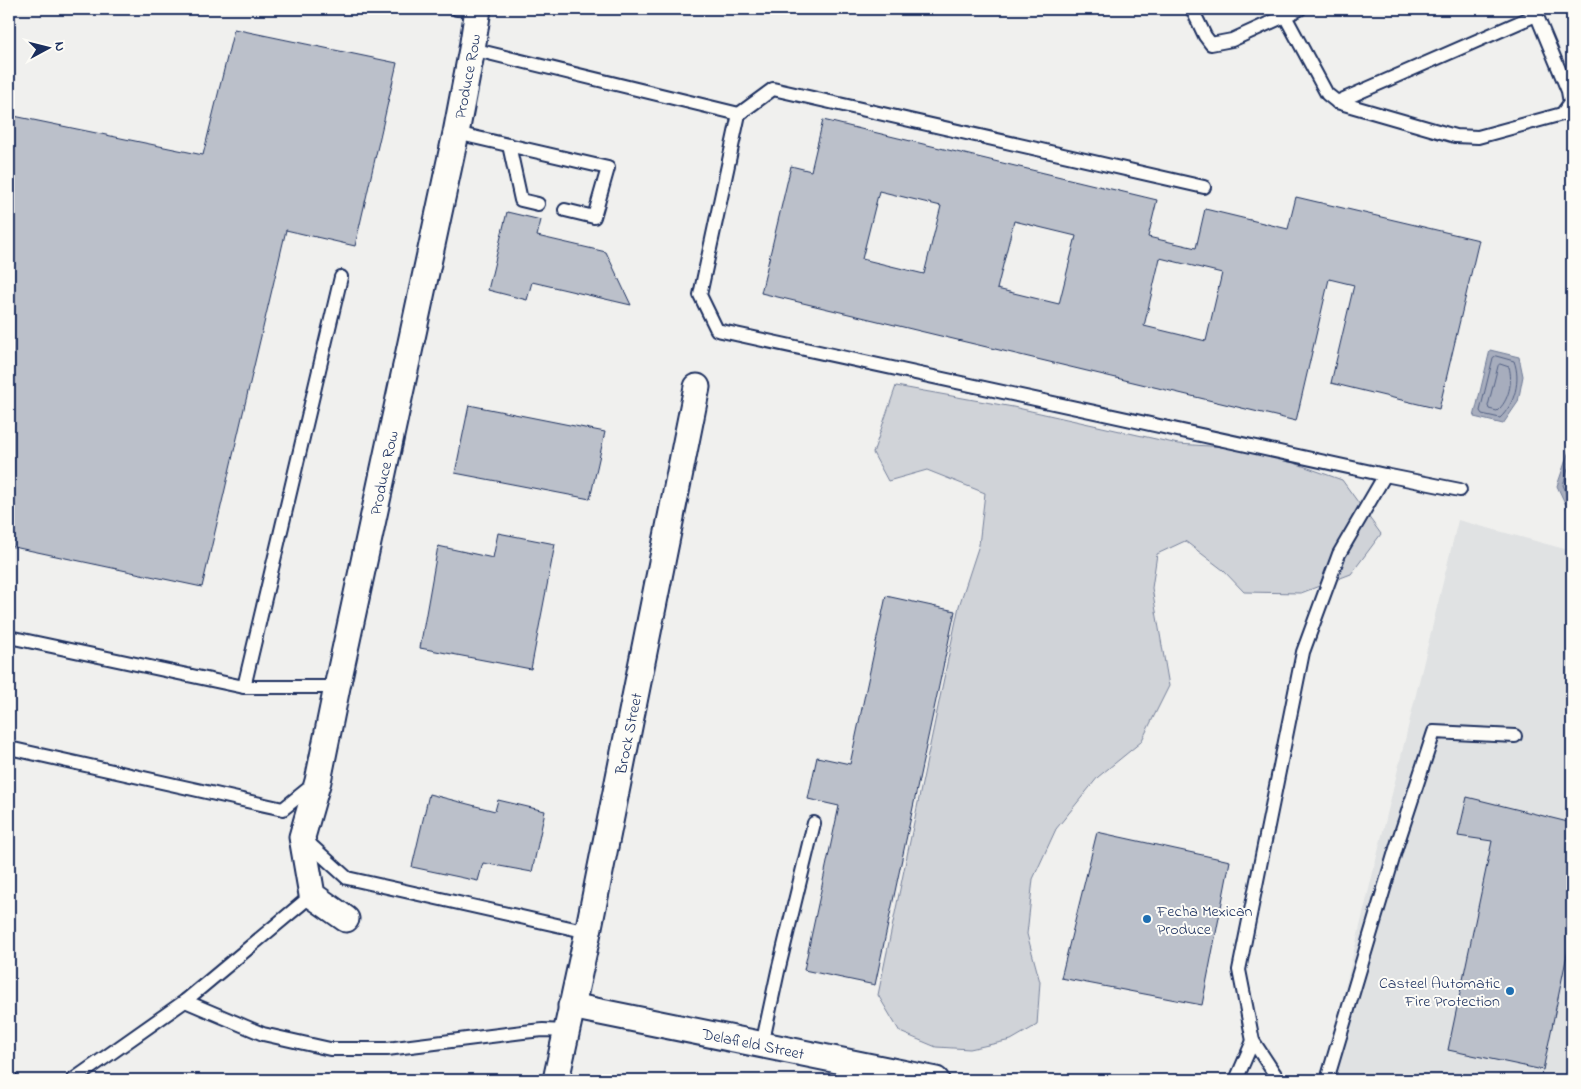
<svg xmlns="http://www.w3.org/2000/svg" width="1581" height="1089" viewBox="0 0 1581 1089" font-family="'Indie Flower',sans-serif">
<style>
.built{fill:#e0e2e3}
.green{fill:#d0d3d8;stroke:#76819b}
.water{fill:#a7adbd;stroke:#6f7b97}
.lines{fill:none;stroke-linecap:round;stroke-linejoin:round}
.shore{stroke:#536184;stroke-width:1}
.building{fill:#bbc0ca;stroke:#1b2f5e;fill-rule:evenodd}
.lane-casing{stroke:#1b2f5e;stroke-width:16}
.street-casing{stroke:#1b2f5e;stroke-width:29}
.lane{stroke:#fdfcf7;stroke-width:12}
.street{stroke:#fdfcf7;stroke-width:25}
.poi-dot{fill:#1f6fb2;stroke:#fdfcf7;stroke-width:2}
.labels{text-anchor:middle;stroke-width:4;stroke-linejoin:round;paint-order:stroke}
.street-label{font-size:16px;fill:#1b2f5e;stroke:#fdfcf7}
.poi-label{font-size:16px;fill:#1b2f5e;stroke:#fdfcf7;text-anchor:start}
</style>
<rect width="100%" height="100%" fill="#f0f0ee"/>
<filter id="ink" filterUnits="userSpaceOnUse"><feTurbulence type="fractalNoise" baseFrequency=".02" numOctaves="2"/><feDisplacementMap in="SourceGraphic" scale="10" xChannelSelector="R" yChannelSelector="G"/><feConvolveMatrix kernelMatrix="1 2 1 2 8 2 1 2 1" color-interpolation-filters="sRGB"/></filter>
<g filter="url(#ink)">
<path class="built" d="M1458,520L1572,551V1080H1323Z"/>
<path class="green" d="M896,386L1013,407L1178,444L1255,449L1342,480L1381,534L1351,574L1301,593L1244,592L1223,570L1185,541L1157,554L1152,588L1169,686L1141,742L1098,777L1056,829L1033,879L1027,934L1040,982L1037,1025L1011,1040L970,1049L936,1047L900,1032L878,995L959,606L979,545L985,493L927,470L888,481L873,453Z"/>
<g class="water">
<path d="M1490,350L1519,357L1523,376L1518,402L1503,424L1474,417Z"/>
<path d="M1572,442V518L1557,486Z"/>
</g>
<g class="lines">
<g class="shore">
<path d="M1496,356L1514,361C1521,380 1515,404 1500,418L1482,414L1480,411L1493,358Z"/>
<path d="M1500,364L1509,367C1513,381 1509,401 1497,411L1489,409L1488,406L1498,366Z"/>
<path d="M1572,457L1563,485L1572,506"/>
</g>
</g>
<g class="building">
<path d="M234,29L397,63L355,246L286,230L202,587L9,546V115L203,155Z"/>
<path d="M823,120L1157,200L1148,237L1196,248L1205,209L1288,229L1296,197L1479,240L1439,409L1331,383L1354,285L1329,279L1296,421L761,293L791,166L811,171ZM879,191L941,206L924,274L862,259ZM1014,221L1076,236L1059,304L997,289ZM1160,258L1222,273L1206,341L1144,326Z"/>
<path d="M507,212L541,220L537,236L606,252L631,305L532,282L527,300L488,290Z"/>
<path d="M469,405L605,432L590,499L455,473Z"/>
<path d="M498,533L555,544L531,669L420,648L438,546L493,558Z"/>
<path d="M886,596L955,611L875,985L804,970L839,806L808,799L817,757L850,764Z"/>
<path d="M429,794L495,811L498,800L545,811L532,872L483,863L478,881L412,867Z"/>
<path d="M1467,797L1572,823V931L1543,1070L1448,1050L1492,841L1458,836Z"/>
<path d="M1097,832L1230,861L1202,1005L1061,978Z"/>
</g>
<g class="lines">
<g class="lane-casing">
<g id="lane">
<path d="M457,9L478,10"/>
<path d="M1192,9L1205,36L1211,44L1232,40L1300,9"/>
<path d="M1285,16L1327,94L1337,102L1455,136L1478,137L1562,114L1570,103L1568,91L1534,9"/>
<path d="M472,49L739,114L700,295L717,330L1385,475L1339,554L1303,652L1239,970L1253,1041L1276,1076V1080"/>
<path d="M1337,102L1536,15"/>
<path d="M739,114L773,89L1204,187"/>
<path d="M456,133L608,168L594,217L565,210"/>
<path d="M509,145L521,200L538,204"/>
<path d="M1385,475L1460,490"/>
<path d="M9,637L244,687H337"/>
<path d="M244,687L341,277"/>
<path d="M9,748L283,809L314,784"/>
<path d="M304,839L347,878L588,932"/>
<path d="M185,1001L263,1034L330,1049H387L523,1032L543,1030L566,1031"/>
<path d="M762,1045L778,971L814,823"/>
<path d="M9,1078L12,1080"/>
<path d="M73,1080L185,1001L312,895"/>
<path d="M1236,1080L1253,1041"/>
<path d="M1327,1080L1397,845L1434,732L1515,736"/>
</g>
</g>
<g class="street-casing">
<g id="street">
<path id="s1" d="M346,919L312,895L302,837L318,781L337,687L456,133L472,49L478,9"/>
<path id="s2" d="M571,1006L936,1080"/>
<path id="s3" d="M556,1080L588,932L697,387"/>
</g>
</g>
<use href="#lane" class="lane"/>
<use href="#street" class="street"/>
</g>
</g>
<g class="poi-dot">
<circle cx="1147" cy="919" r="5"/>
<circle cx="1510" cy="991" r="5"/>
</g>
<g class="labels">
<g class="street-label">
<text dy="6" stroke="none"><textPath href="#s1" startOffset="879">Produce Row</textPath></text>
<text dy="6" stroke="none"><textPath href="#s1" startOffset="474">Produce Row</textPath></text>
<text dy="6" stroke="none"><textPath href="#s3" startOffset="354">Brock Street</textPath></text>
<text dy="6" stroke="none"><textPath href="#s2" startOffset="186">Delafield Street</textPath></text>
</g>
<g class="poi-label">
<text x="1157" y="916">Fecha Mexican<tspan x="1157" dy="18">Produce</tspan></text>
<text x="1500" y="988" text-anchor="end">Casteel Automatic<tspan x="1500" dy="18">Fire Protection</tspan></text>
</g>
</g>
<rect width="1581" height="1089" fill="none" stroke="#fdfcf7" stroke-width="30"/>
<rect x="15" y="15" width="1551" height="1059" fill="none" stroke="#1b2f5e" stroke-width="2" filter="url(#ink)"/>
<g transform="translate(48 48) rotate(83)" stroke="#fdfcf7" stroke-width="4" paint-order="stroke">
<path d="M0-4L9 19L0 12L-9 19Z" fill="#1b2f5e"/>
<text y="-8" font-size="14" font-weight="bold" text-anchor="middle" fill="#1b2f5e">N</text>
</g>
</svg>
